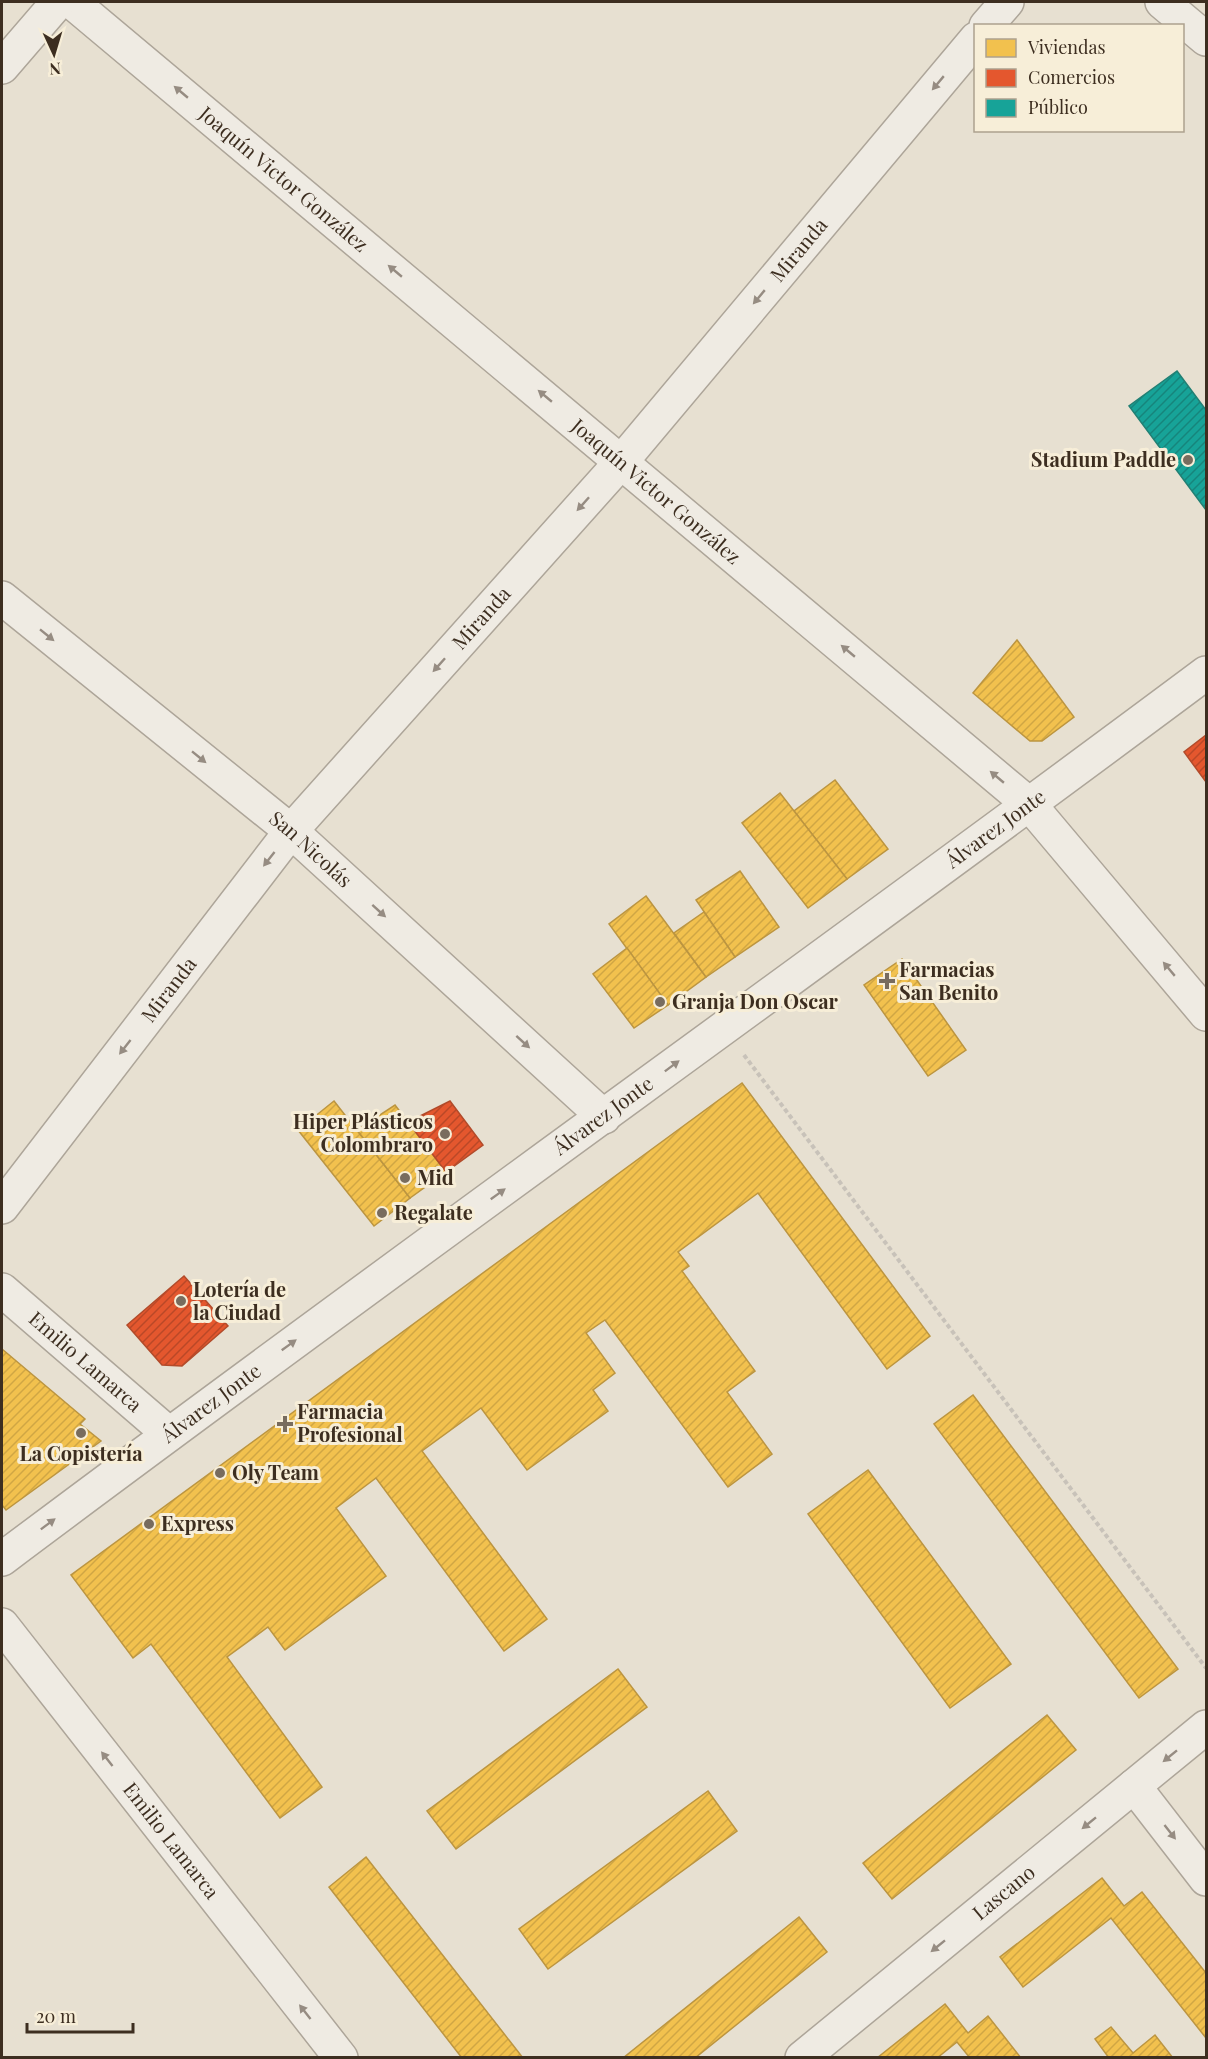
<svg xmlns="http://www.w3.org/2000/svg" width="1208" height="2059" viewBox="0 0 1208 2059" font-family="'Playfair Display',serif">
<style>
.homes{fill:url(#homes-hatch);stroke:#bc9540;stroke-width:1.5}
.shops{fill:url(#shops-hatch);stroke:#b24b2a;stroke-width:1.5}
.public{fill:url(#public-hatch);stroke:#228074;stroke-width:1.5}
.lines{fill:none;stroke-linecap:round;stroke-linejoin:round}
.minor-casing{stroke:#ada599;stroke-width:36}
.tertiary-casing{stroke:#ada599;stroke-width:36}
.path{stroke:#c8c2b9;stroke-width:4;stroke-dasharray:4.5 3;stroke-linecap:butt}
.minor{stroke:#efebe3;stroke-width:33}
.tertiary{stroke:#efebe3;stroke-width:33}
.oneway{fill:#968c82}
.poi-dot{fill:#786c5e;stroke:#f7eed8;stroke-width:2}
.labels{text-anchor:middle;stroke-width:6;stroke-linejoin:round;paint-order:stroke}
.street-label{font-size:20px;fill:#3d2e20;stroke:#f7eed8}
.poi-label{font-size:20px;font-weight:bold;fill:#3d2e20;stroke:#f7eed8;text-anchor:start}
</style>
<defs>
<pattern id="homes-hatch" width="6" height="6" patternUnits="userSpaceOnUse" patternTransform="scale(1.5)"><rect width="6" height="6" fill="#f2c14e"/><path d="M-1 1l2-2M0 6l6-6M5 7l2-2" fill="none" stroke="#d0a644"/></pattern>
<pattern id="shops-hatch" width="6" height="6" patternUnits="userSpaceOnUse" patternTransform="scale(1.5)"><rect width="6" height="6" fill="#e4572e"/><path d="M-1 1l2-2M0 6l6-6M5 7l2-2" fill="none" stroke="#ba4827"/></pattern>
<pattern id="public-hatch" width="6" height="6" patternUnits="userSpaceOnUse" patternTransform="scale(1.5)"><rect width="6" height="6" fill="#17a398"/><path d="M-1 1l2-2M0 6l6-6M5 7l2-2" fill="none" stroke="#16857c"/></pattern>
</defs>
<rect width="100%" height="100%" fill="#e7e0d1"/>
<g class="homes">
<path d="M1017,640L1074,717L1042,741H1030L973,693Z"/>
<path d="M835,780L888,849L847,879L794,811Z"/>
<path d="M780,793L847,879L808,908L742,823Z"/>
<path d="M740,871L779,927L735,957L696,900Z"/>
<path d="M646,896L706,977L668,1005L609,924Z"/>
<path d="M704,912L735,957L706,977L674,933Z"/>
<path d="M627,948L668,1005L634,1028L593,974Z"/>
<path d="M902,959L966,1050L928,1076L864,985Z"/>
<path d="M742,1083L930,1336L887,1369L758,1193L678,1252L689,1266L682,1271L755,1371L727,1392L772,1454L728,1487L605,1320L586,1333L615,1373L593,1390L608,1411L527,1470L481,1408L422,1451L547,1619L504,1651L376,1478L336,1508L386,1576L285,1650L268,1627L227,1657L322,1787L280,1818L151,1644L133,1658L71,1575Z"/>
<path d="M334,1101L410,1198L374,1226L298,1130Z"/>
<path d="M395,1105L446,1172L410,1198L357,1130Z"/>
<path d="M2,1349L85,1419L80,1424L101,1441L6,1510L2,1505Z"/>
<path d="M973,1395L1178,1669L1139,1698L934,1424Z"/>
<path d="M868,1470L1011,1664L950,1708L808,1514Z"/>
<path d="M618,1669L647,1707L456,1849L427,1811Z"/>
<path d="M1047,1715L1076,1750L892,1899L863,1863Z"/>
<path d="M708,1791L737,1831L548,1969L519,1929Z"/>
<path d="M366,1857L523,2058H462L329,1887Z"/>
<path d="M1102,1878L1124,1906L1142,1892L1206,1973V2038L1111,1918L1023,1987L1000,1957Z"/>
<path d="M799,1917L827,1952L695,2058H623Z"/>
<path d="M945,2004L968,2033L988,2016L1021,2058H970L957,2042L937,2058H877Z"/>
<path d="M1111,2027L1133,2053L1155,2035L1173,2058H1109L1095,2039Z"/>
</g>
<g class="shops">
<path d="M1206,735V782L1184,752Z"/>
<path d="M450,1101L483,1145L446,1172L408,1122Z"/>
<path d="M184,1276L228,1326L182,1366L162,1365L127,1325Z"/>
</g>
<path class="public" d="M1177,371L1206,410V510L1129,406Z"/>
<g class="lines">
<g class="minor-casing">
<g id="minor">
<path id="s1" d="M72,2L1030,805L1206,1014"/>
<path d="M1162,2L1206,39"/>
<path d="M986,26L1007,2"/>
<path d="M2,67L58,2"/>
<path id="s2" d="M2,598L291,831L604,1117"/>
<path id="s3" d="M2,1207L291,831L622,461L976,39"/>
<path id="s4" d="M2,1290L169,1434"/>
<path id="s5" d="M2,1625L341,2058"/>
<path d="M1134,1786L1206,1879"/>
</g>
</g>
<g class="tertiary-casing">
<g id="tertiary">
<path id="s6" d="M2,1559C400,1260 807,971 1206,673"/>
<path id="s7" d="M802,2058L1206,1727"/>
</g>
</g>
<path class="path" d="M744,1055L1206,1668"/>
<use href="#minor" class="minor"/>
<use href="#tertiary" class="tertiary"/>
</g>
<defs><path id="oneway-solid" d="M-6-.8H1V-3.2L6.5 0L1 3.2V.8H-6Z" transform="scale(1.5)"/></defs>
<g class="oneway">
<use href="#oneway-solid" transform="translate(938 83) rotate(130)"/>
<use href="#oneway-solid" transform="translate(181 92) rotate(-140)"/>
<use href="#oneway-solid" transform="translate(395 271) rotate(-140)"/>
<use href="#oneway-solid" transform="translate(759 297) rotate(130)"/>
<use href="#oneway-solid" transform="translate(545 396) rotate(-140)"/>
<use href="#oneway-solid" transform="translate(583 504) rotate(132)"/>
<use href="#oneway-solid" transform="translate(47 635) rotate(39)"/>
<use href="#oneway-solid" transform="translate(848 651) rotate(-140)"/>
<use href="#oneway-solid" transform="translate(439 665) rotate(132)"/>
<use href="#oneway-solid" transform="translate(199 757) rotate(39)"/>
<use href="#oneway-solid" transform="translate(997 777) rotate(-140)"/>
<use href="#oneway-solid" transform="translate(269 859) rotate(128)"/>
<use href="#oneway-solid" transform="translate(379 911) rotate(42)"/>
<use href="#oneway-solid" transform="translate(1169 969) rotate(-130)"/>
<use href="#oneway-solid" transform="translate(523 1042) rotate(42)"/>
<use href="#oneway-solid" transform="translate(125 1047) rotate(128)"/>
<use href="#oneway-solid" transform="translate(672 1066) rotate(-37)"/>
<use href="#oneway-solid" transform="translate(498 1194) rotate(-36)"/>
<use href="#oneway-solid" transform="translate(289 1345) rotate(-36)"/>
<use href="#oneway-solid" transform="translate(48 1524) rotate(-37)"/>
<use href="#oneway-solid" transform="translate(1170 1756) rotate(141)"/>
<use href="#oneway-solid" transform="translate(107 1759) rotate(-128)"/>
<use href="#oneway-solid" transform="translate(1089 1823) rotate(141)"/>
<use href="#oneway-solid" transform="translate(1170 1832) rotate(52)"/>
<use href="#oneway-solid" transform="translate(938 1946) rotate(141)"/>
<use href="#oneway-solid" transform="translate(305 2012) rotate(-128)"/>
</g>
<g class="poi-dot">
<circle cx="1188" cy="460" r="6"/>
<path d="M884 972h6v6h6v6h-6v6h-6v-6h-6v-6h6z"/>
<circle cx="660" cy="1002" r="6"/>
<circle cx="445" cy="1134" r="6"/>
<circle cx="405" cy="1178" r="6"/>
<circle cx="382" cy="1213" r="6"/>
<circle cx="181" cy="1301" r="6"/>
<path d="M282 1415h6v6h6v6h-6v6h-6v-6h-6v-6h6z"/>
<circle cx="81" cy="1433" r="6"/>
<circle cx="220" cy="1473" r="6"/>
<circle cx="149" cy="1524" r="6"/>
</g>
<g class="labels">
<g class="street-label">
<text dy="7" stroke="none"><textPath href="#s1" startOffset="276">Joaquín Victor González</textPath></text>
<text dy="7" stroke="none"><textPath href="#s3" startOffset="1246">Miranda</textPath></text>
<text dy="7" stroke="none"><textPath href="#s1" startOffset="762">Joaquín Victor González</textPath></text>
<text dy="7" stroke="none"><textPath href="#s3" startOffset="760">Miranda</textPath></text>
<text dy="7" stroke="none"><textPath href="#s6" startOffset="1233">Álvarez Jonte</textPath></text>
<text dy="7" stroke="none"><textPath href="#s2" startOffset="398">San Nicolás</textPath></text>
<text dy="7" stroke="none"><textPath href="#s3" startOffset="274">Miranda</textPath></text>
<text dy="7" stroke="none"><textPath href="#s6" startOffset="747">Álvarez Jonte</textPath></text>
<text dy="7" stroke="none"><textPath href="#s4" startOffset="110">Emilio Lamarca</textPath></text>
<text dy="7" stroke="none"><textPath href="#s6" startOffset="261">Álvarez Jonte</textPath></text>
<text dy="7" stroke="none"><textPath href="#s5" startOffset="274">Emilio Lamarca</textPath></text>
<text dy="7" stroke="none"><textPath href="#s7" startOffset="261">Lascano</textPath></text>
</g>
<g class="poi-label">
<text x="1176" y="467" text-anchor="end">Stadium Paddle</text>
<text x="899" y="977">Farmacias<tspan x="899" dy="23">San Benito</tspan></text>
<text x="672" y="1009">Granja Don Oscar</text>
<text x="433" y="1129" text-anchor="end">Hiper Plásticos<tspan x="433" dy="23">Colombraro</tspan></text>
<text x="417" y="1185">Mid</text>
<text x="394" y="1220">Regalate</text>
<text x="193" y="1297">Lotería de<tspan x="193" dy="23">la Ciudad</tspan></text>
<text x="297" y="1419">Farmacia<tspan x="297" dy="23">Profesional</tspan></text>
<text x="81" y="1461" text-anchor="middle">La Copistería</text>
<text x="232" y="1480">Oly Team</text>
<text x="161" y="1531">Express</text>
</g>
</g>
<rect width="1208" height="2059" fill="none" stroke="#3d2e20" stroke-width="6"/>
<rect x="974" y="24" width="210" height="108" fill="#f7eed8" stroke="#ada18e" stroke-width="1.5"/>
<rect x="986" y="39" width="30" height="18" fill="#f2c14e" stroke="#ada18e" stroke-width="1.5"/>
<text x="1028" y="54" font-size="18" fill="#3d2e20">Viviendas</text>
<rect x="986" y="69" width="30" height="18" fill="#e4572e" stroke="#ada18e" stroke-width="1.5"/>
<text x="1028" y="84" font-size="18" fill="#3d2e20">Comercios</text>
<rect x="986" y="99" width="30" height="18" fill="#17a398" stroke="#ada18e" stroke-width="1.5"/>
<text x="1028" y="114" font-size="18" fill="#3d2e20">Público</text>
<g transform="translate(54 54) rotate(176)" stroke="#f7eed8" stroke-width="4.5" paint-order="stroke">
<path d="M0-4.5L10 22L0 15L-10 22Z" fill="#3d2e20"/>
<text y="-9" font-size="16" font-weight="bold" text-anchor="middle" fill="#3d2e20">N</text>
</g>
<path d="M27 2023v9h106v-9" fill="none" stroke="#3d2e20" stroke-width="3"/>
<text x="36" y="2023" font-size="18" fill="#3d2e20" stroke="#f7eed8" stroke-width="4.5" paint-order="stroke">20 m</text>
</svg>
